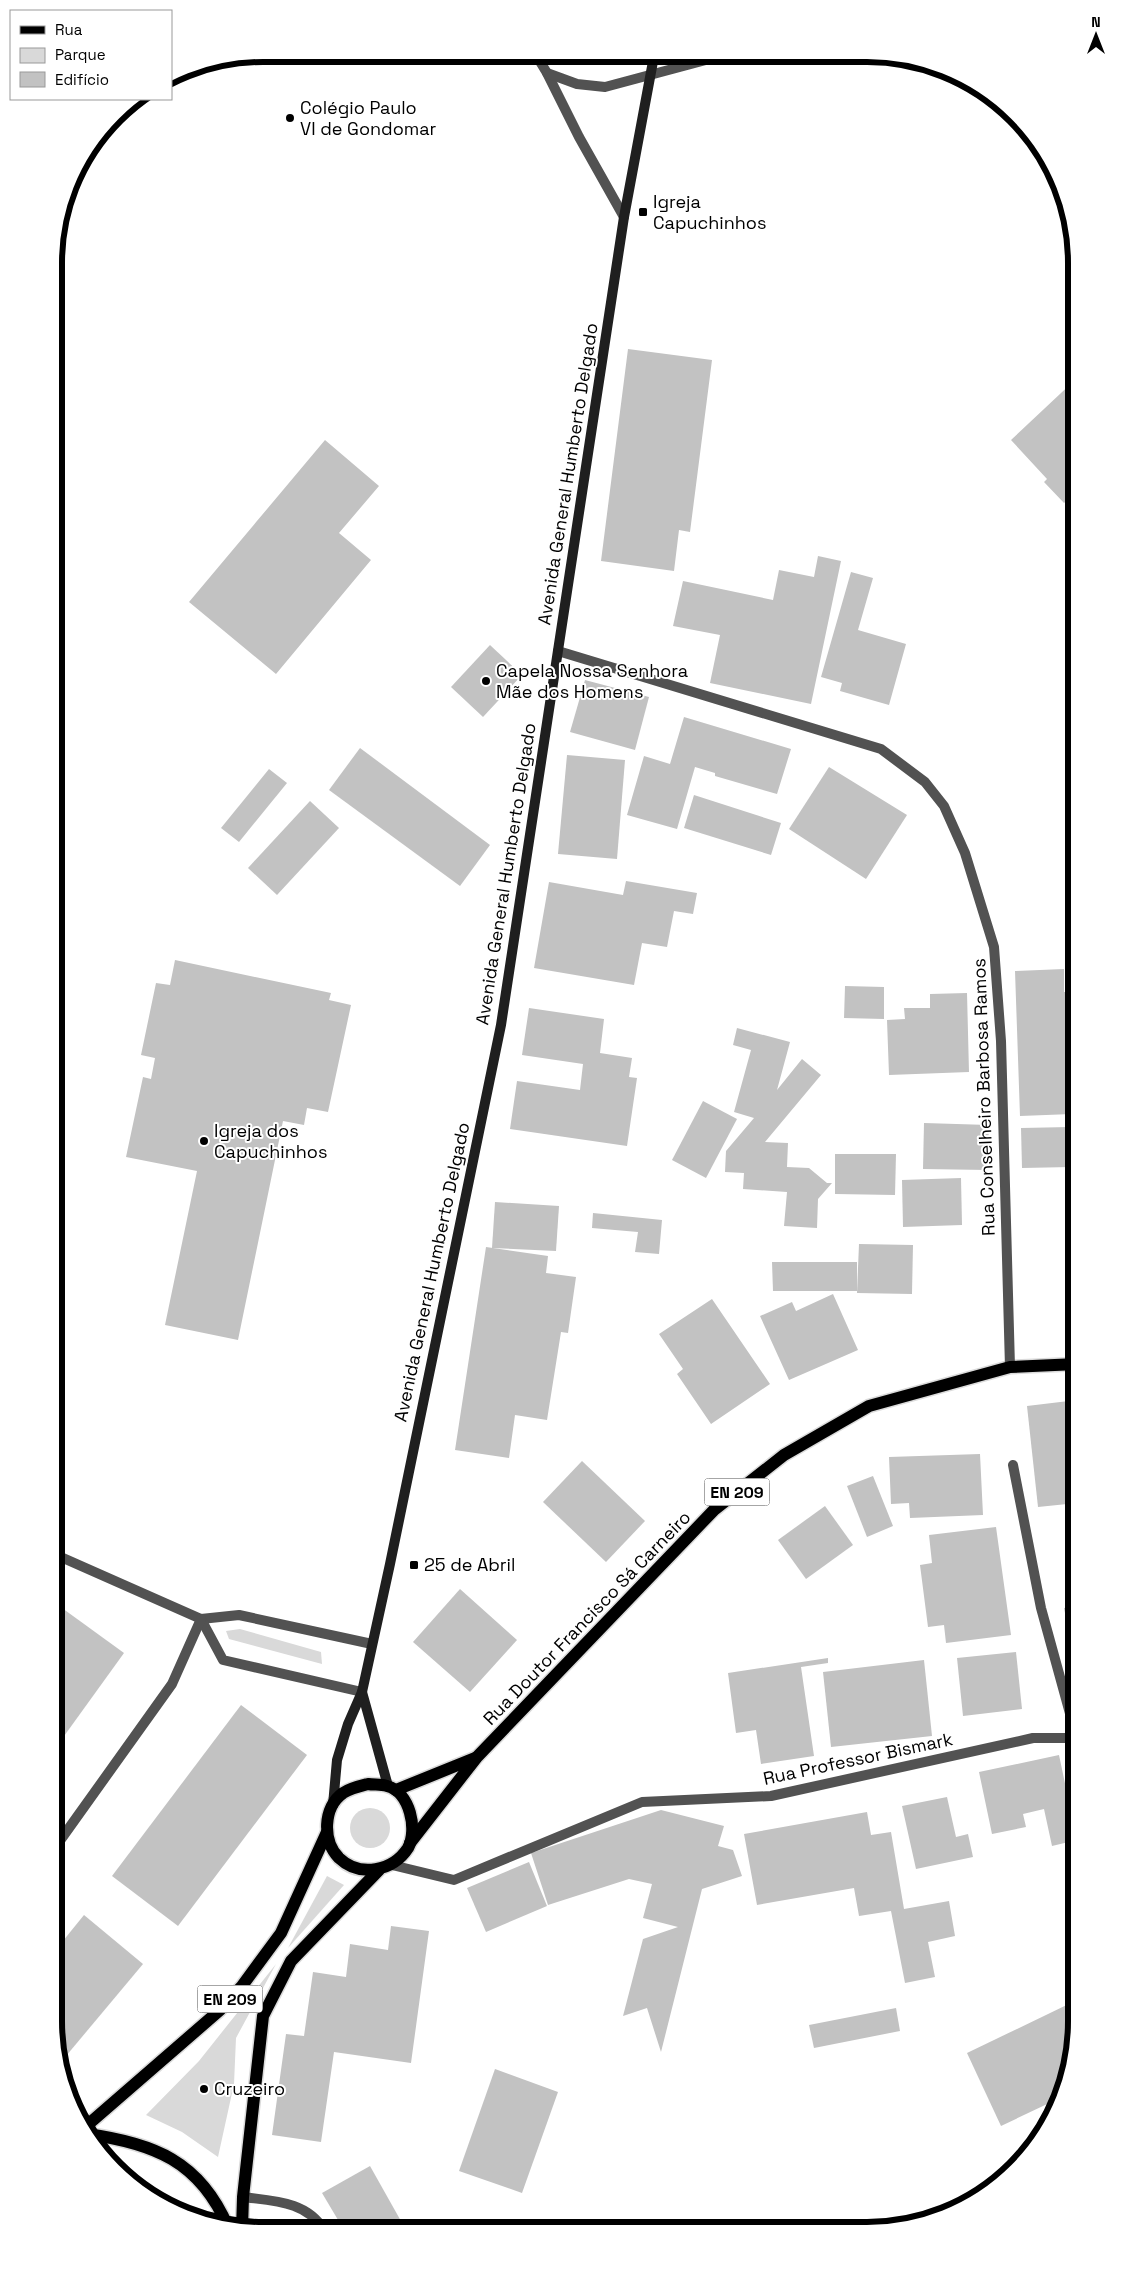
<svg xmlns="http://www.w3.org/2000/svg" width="1131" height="2285" viewBox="0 0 1131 2285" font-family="'Space Grotesk',sans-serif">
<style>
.green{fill:#d9d9d9}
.building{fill:#c2c2c2}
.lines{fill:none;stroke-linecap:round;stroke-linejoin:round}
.primary-casing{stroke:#dbdbdb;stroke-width:15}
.street{stroke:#525252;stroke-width:10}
.secondary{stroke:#1f1f1f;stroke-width:10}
.primary{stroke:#000;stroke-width:12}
.poi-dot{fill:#000;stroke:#fff;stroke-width:2}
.labels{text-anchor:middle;stroke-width:4;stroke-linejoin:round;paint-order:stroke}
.shield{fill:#fff;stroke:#4c4c4c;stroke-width:1}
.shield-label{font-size:16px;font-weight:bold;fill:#000}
.poi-label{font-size:18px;fill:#000;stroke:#fff;text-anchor:start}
.street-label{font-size:18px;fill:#000;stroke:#fff}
.rim{fill:none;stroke:#000;stroke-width:6}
</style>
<rect width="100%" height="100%" fill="#fff"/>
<g class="green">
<path d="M240,1629L321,1652L322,1664L229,1639L226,1631Z"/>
<circle cx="370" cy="1828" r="20"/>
<path d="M327,1876L344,1885L288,1948Z"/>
<path d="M276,1964L236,2038L234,2084L218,2157L182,2132L146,2115L199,2061Z"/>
</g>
<g class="building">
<path d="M564,56H608L591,63L570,61Z"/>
<path d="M628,349L712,360L690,532L679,530L674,571L601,561Z"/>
<path d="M1077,378V491L1064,503L1044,482L1047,479L1011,440Z"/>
<path d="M325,440L379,486L339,533L371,560L276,674L189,602Z"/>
<path d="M818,556L841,561L811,704L710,683L720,635L673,626L683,581L773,600L779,570L814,577Z"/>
<path d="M851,572L873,578L858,630L906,644L889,705L840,691L842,683L821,677Z"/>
<path d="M490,645L522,675L483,717L451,687Z"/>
<path d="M585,680L649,697L635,750L570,732Z"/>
<path d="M684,717L791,749L777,794L715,776V773L695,767L677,829L627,815L644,756L670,764Z"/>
<path d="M360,748L490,845L460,886L329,790Z"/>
<path d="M567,755L625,760L617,859L558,854Z"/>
<path d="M829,767L907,815L866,879L789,829Z"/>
<path d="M269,769L287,783L239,842L221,828Z"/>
<path d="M694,795L781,823L771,855L684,828Z"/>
<path d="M310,801L339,828L277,895L248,868Z"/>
<path d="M626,881L697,893L693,914L674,911L667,947L642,943L634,985L534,968L549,882L623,895Z"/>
<path d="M175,960L331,993L329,1000L351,1005L328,1112L307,1108L304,1125L283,1121L238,1340L165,1325L197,1171L126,1157L143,1077L151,1079L155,1058L141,1055L156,983L170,985Z"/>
<path d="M1064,969V992H1077V1087H1071L1072,1114L1020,1116L1015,971Z"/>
<path d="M845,986L884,987V1019L844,1018Z"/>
<path d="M967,993L969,1072L889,1075L887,1020L905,1019L904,1008H930V994Z"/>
<path d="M529,1008L604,1019L600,1053L632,1058L629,1077L637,1078L627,1146L510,1129L517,1081L580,1090L583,1064L522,1055Z"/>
<path d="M737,1028L790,1042L777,1090L802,1059L821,1075L765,1142L788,1143L787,1167L809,1168L827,1183H832L818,1199L817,1228L784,1226L787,1192L743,1189L744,1173L725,1172L726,1151L754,1118L734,1112L751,1050L733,1045Z"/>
<path d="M703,1101L737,1119L706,1178L672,1160Z"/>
<path d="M924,1123L989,1125L987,1170L923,1169Z"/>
<path d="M1070,1127L1071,1167L1022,1168L1021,1128Z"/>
<path d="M835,1154H896L895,1195L835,1194Z"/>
<path d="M961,1178L962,1225L903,1227L902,1180Z"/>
<path d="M495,1202L559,1206L556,1251L492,1248Z"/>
<path d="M1067,1211H1077V1257H1066Z"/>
<path d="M593,1213L662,1220L659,1254L635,1252L638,1232L592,1228Z"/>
<path d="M859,1244L913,1245L912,1294L857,1293Z"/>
<path d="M486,1247L548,1256L546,1273L576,1277L568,1333L561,1332L547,1420L515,1415L509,1458L455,1450Z"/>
<path d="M772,1262H857V1291H773Z"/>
<path d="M833,1294L858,1350L789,1380L760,1316L792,1302L796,1311Z"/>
<path d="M712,1299L770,1384L711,1424L677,1374L683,1369L659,1334Z"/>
<path d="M1077,1400V1503L1038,1507L1027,1406Z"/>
<path d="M980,1454L983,1515L910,1518L909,1503L891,1504L889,1457Z"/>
<path d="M582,1461L645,1521L606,1562L543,1502Z"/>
<path d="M873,1476L893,1526L867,1537L847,1486Z"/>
<path d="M825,1506L853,1545L806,1579L778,1540Z"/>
<path d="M996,1527L1011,1635L946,1643L944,1625L928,1627L920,1565L932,1563L929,1535Z"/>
<path d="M460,1589L517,1640L470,1692L413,1642Z"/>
<path d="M1077,1606V1668L1076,1669L1064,1608Z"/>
<path d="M62,1608L124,1653L54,1750V1620Z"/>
<path d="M1016,1652L1022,1709L963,1716L957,1658Z"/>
<path d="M828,1658V1663L801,1667L814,1756L761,1764L756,1730L736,1733L728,1673Z"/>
<path d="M924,1660L932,1736L831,1747L823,1672Z"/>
<path d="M241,1705L307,1755L178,1926L112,1876Z"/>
<path d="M1059,1755L1077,1840L1052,1846L1044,1809L1023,1814L1026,1827L992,1834L979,1772Z"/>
<path d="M947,1797L956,1837L968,1834L973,1857L916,1869L902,1806Z"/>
<path d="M661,1810L724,1826L718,1846L733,1850L742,1876L702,1889L661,2052L647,2008L623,2016L643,1939L678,1927L643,1918L652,1884L629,1879L548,1905L531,1853Z"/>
<path d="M867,1812L871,1835L891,1832L904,1909L949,1901L955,1936L928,1942L935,1977L905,1983L891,1911L859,1916L854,1888L757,1905L744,1834Z"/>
<path d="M529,1862L547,1906L486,1932L467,1888Z"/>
<path d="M84,1915L143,1964L61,2062L54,2021V1952Z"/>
<path d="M391,1926L429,1931L411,2063L334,2052L321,2142L272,2135L286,2034L304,2036L313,1972L346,1977L350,1944L388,1950Z"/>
<path d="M1077,2000V2035L1062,2097L1001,2126L967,2053Z"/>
<path d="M896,2008L900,2031L814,2048L809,2025Z"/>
<path d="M495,2069L558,2092L522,2193L459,2171Z"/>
<path d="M370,2166L406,2230H344L322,2193Z"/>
</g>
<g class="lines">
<g class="primary-casing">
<g id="primary">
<path d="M368,1784C374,1785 382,1784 387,1786C410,1792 418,1830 408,1848C393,1871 360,1878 339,1858C322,1841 323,1807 343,1793C351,1788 360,1786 368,1784Z"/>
<path d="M396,1790L475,1758"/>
<path d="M410,1843L477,1757L714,1510L784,1455L869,1406L1010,1367L1077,1364"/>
<path d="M84,2128L220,2010L242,1986L281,1933L327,1832"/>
<path d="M87,2134C153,2143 200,2161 228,2227"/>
<path d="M242,2229L243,2197L263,2016L291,1961L379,1870"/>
</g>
</g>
<g class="street">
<path d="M536,55L547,73L579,137L624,217"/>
<path d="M547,73L577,84L605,87L717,57"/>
<path d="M558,651L881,749L925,782L944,806L965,853L994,947L1001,1041L1010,1367"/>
<path d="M1013,1465L1041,1608L1077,1739"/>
<path d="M54,1554L201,1619L239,1615L372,1644"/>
<path d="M201,1619L223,1660L362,1692"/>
<path d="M54,1849L172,1684L201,1619"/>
<path d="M392,1865L454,1880L642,1802L771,1796L1033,1738H1077"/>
<path d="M243,2197C273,2201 307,2201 324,2230"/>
</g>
<g class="secondary">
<path d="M362,1692L388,1786"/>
<path d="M333,1805L337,1760L348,1724L362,1692L390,1564L501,1025L624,217L654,56"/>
</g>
<use href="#primary" class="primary"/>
</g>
<g class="poi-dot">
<circle cx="290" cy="118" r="5"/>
<rect x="638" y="207" width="10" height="10" rx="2.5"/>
<circle cx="486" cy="681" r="5"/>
<circle cx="204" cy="1141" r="5"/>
<rect x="409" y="1560" width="10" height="10" rx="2.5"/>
<circle cx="204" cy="2089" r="5"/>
</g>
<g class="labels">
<g class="shield">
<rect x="704.5" y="1478.5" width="65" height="27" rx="4"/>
<rect x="197.5" y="1985.5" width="65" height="27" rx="4"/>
</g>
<g class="shield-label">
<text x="737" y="1498">EN 209</text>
<text x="230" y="2005">EN 209</text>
</g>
<g class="poi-label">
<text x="300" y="114">Colégio Paulo<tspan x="300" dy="21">VI de Gondomar</tspan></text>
<text x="653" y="208">Igreja<tspan x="653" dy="21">Capuchinhos</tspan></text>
<text x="496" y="677">Capela Nossa Senhora<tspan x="496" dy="21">Mãe dos Homens</tspan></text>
<text x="214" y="1137">Igreja dos<tspan x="214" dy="21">Capuchinhos</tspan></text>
<text x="424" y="1571">25 de Abril</text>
<text x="214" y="2095">Cruzeiro</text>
</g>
<g class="street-label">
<text transform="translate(568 474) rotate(-81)" y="6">Avenida General Humberto Delgado</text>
<text transform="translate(506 874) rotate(-81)" y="6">Avenida General Humberto Delgado</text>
<text transform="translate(984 1097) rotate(-92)" y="6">Rua Conselheiro Barbosa Ramos</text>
<text transform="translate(432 1272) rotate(-78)" y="6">Avenida General Humberto Delgado</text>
<text transform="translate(587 1618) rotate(-46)" y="6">Rua Doutor Francisco Sá Carneiro</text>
<text transform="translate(858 1759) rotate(-12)" y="6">Rua Professor Bismark</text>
</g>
</g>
<path d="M0 0H1131V2285H0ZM263 62H867A201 201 0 0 1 1068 263V2021A201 201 0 0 1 867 2222H263A201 201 0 0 1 62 2021V263A201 201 0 0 1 263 62Z" fill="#fff" fill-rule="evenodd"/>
<path class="rim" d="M263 62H867A201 201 0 0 1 1068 263V2021A201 201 0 0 1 867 2222H263A201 201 0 0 1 62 2021V263A201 201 0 0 1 263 62Z"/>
<rect x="10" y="10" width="162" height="90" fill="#ffffff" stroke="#999999"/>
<rect x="20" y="26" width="25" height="8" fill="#000000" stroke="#999999"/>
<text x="55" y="35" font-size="15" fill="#000000">Rua</text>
<rect x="20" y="48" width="25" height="15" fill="#d9d9d9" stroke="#999999"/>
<text x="55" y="60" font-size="15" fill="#000000">Parque</text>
<rect x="20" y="72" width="25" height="15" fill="#c2c2c2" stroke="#999999"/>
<text x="55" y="85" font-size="15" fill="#000000">Edifício</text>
<g transform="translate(1096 35)" stroke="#ffffff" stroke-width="4" paint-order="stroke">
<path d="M0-4L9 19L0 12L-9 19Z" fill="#000000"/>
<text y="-8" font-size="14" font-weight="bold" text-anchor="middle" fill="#000000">N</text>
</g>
</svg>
